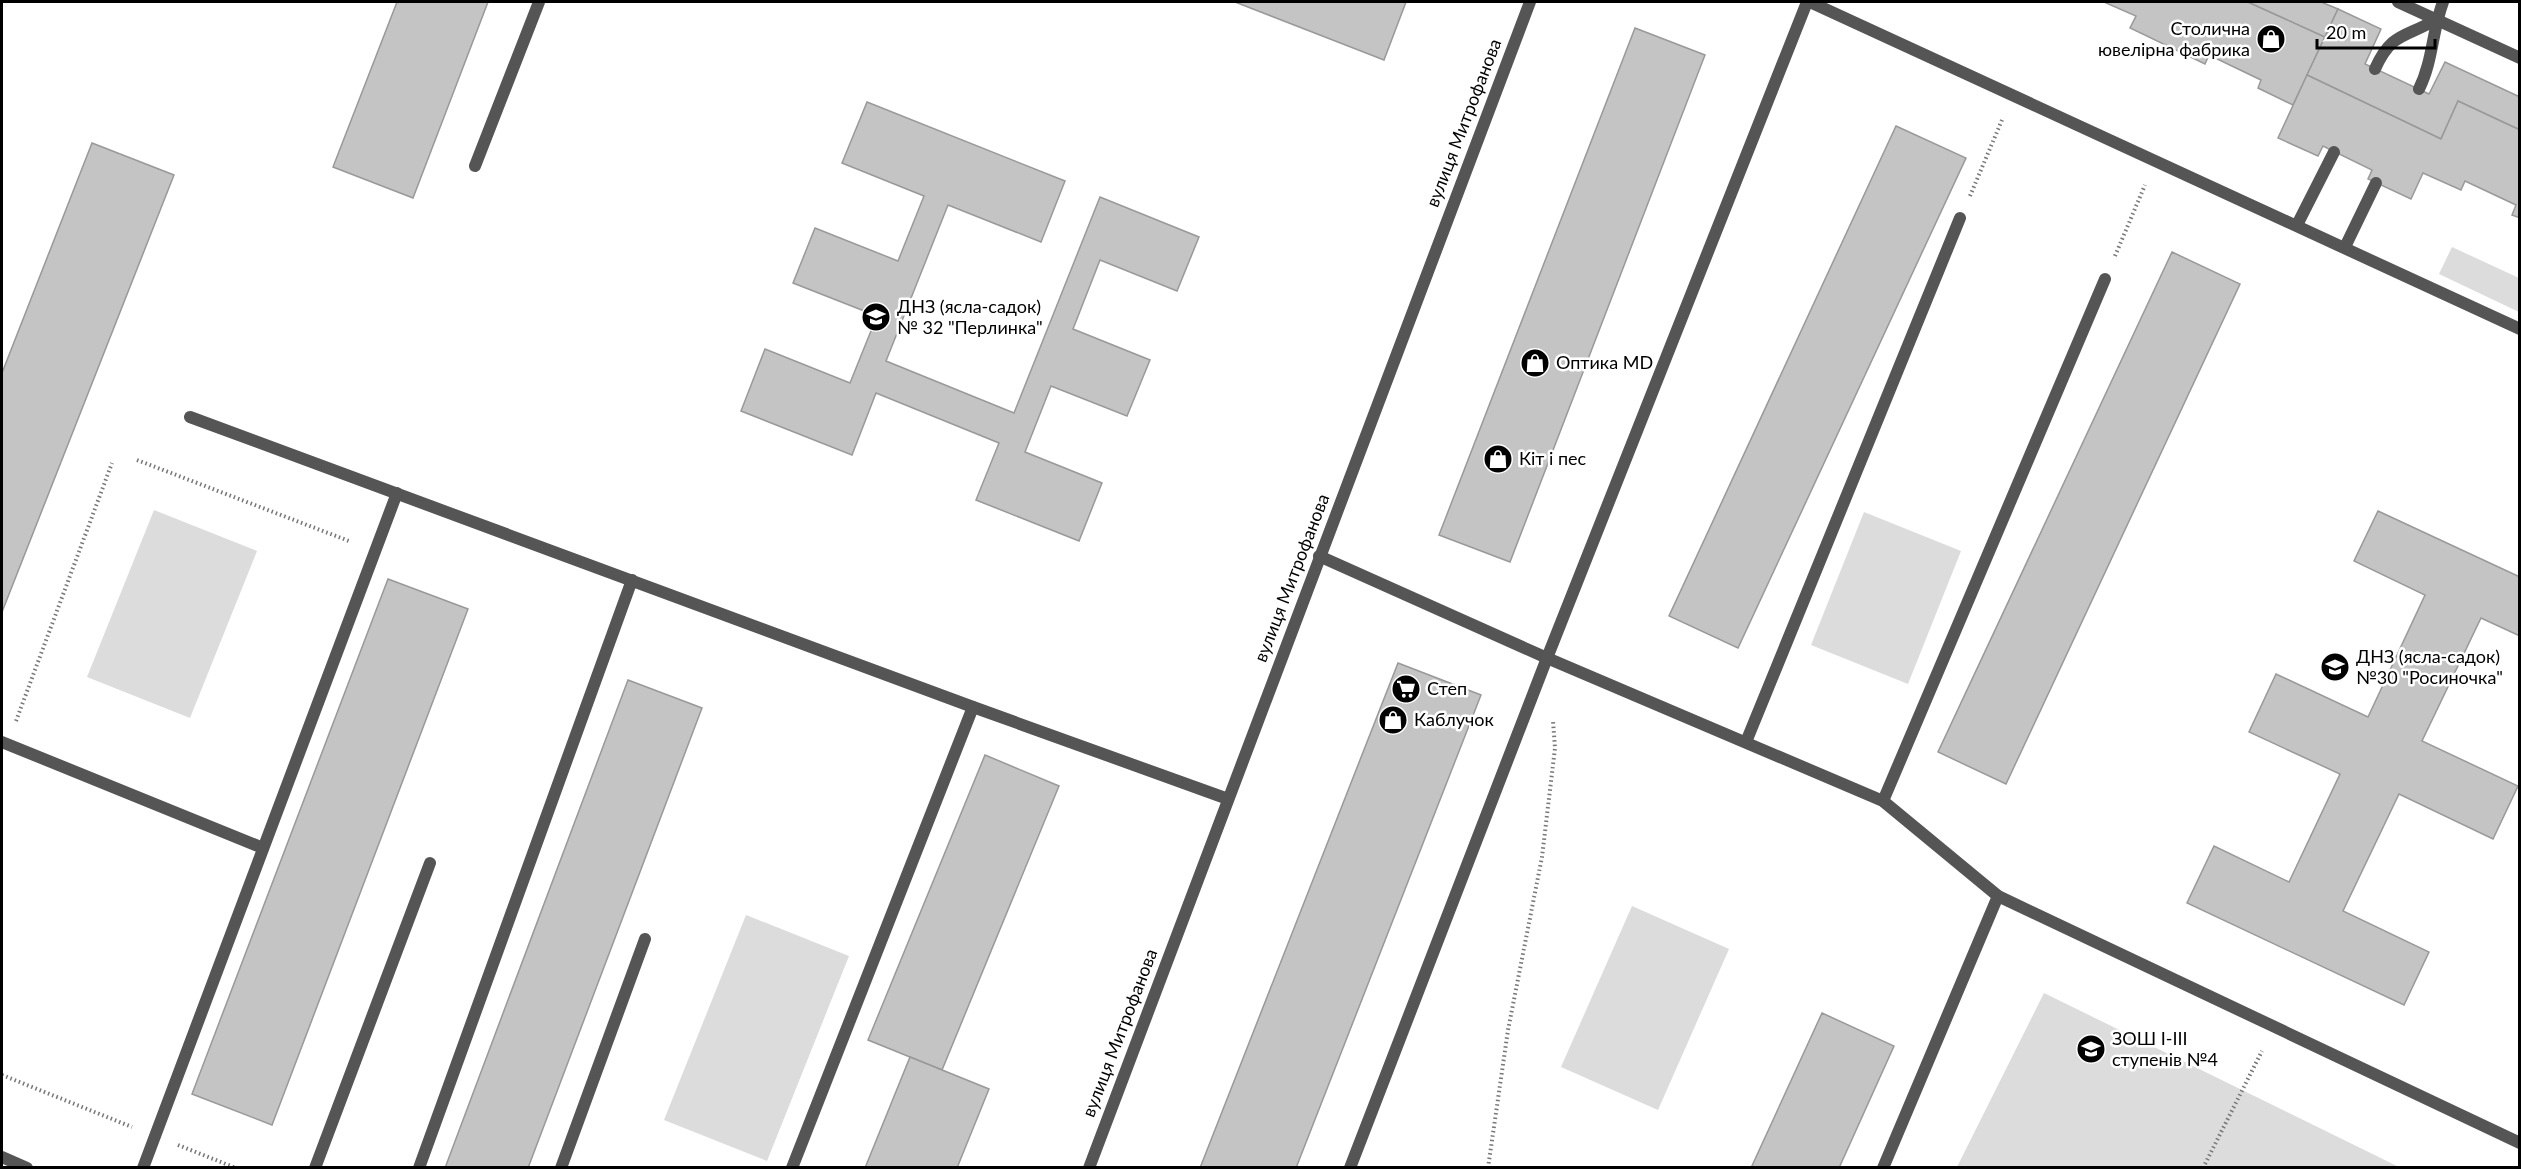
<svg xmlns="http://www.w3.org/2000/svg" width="2521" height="1169" viewBox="0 0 2521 1169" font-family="Lato,sans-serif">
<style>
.green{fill:#dcdcdc}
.building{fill:#c4c4c4;stroke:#999;stroke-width:1.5}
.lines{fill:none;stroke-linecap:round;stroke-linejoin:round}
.path{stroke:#777;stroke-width:4;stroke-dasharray:1.5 3;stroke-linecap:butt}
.lane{stroke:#555;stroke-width:12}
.street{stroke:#555;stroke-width:12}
.labels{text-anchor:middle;stroke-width:5;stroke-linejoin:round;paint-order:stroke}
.poi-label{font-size:18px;fill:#000;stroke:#fff;text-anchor:start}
.street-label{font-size:18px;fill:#000;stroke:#fff}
</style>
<rect width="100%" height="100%" fill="#fff"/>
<g class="green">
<path d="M2452,247L2519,278V312L2439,274Z"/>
<path d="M154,510L257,551L190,718L87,677Z"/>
<path d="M1864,512L1961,551L1908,684L1811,645Z"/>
<path d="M1632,906L1729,949L1658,1110L1561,1067Z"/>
<path d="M746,915L849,956L767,1161L664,1120Z"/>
<path d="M2044,993L2399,1167H1957Z"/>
</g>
<g class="building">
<path d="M397,2H488L413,198L333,167Z"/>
<path d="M1235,2H1406L1384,60Z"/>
<path d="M2104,2H2248L2325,37L2293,105L2258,88L2261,80L2209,55L2205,64L2130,28L2136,16Z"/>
<path d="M2248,2H2321L2338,9L2325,37Z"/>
<path d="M2338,9L2381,29L2365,64L2429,94L2445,62L2520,97V130L2458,101L2441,139L2307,75Z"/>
<path d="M1635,28L1705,55L1510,562L1439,535Z"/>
<path d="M2307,75L2441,139L2458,101L2520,130V218L2512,215L2516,205L2465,181L2461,190L2423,173L2411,199L2368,179L2372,170L2323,146L2318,156L2278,138Z"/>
<path d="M867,102L1065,181L1041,242L948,205L886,361L1014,413L1100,197L1199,237L1177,291L1100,260L1073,329L1150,360L1127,416L1051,386L1025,452L1102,483L1079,541L976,500L999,443L876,393L852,455L741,411L765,349L850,383L877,316L793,283L815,228L898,261L924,196L842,163Z"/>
<path d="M1896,126L1966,158L1738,648L1669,616Z"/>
<path d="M92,143L174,175L2,612V373Z"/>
<path d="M2172,252L2240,284L2006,784L1938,752Z"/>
<path d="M2378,511L2520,577V636L2481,618L2422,741L2518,786L2493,839L2399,794L2343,911L2429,952L2404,1005L2187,903L2214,846L2289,882L2340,774L2249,732L2276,674L2368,717L2425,595L2354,561Z"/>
<path d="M388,579L468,609L272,1125L192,1094Z"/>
<path d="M1398,663L1481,695L1296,1168H1200Z"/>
<path d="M628,680L702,708L528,1168H445Z"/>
<path d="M985,755L1059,786L942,1070L868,1040Z"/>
<path d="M1822,1013L1894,1046L1839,1168H1751Z"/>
<path d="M910,1057L989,1089L957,1168H865Z"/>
</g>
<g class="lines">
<g class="path">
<path d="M1970,196L2002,120"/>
<path d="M2115,256L2145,185"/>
<path d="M137,460L349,541"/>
<path d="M16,721L112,463"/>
<path d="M2,1075L132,1127"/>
<path d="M178,1145L236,1168"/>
<path d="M1488,1168L1508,1030L1542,857L1555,748L1553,721"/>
<path d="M2203,1168L2262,1051"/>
</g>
<g class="lane">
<path d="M1810,2L2520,329"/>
<path d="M2375,69C2392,31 2406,38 2437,19"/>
<path d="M2419,89C2433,61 2432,31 2443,2"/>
<path d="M475,166L539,2"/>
<path d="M2297,225L2334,152"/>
<path d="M2345,247L2376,183"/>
<path d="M190,417L973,707L1228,799"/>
<path d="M1319,556L1547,658L1883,801L1998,896L2520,1143"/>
<path d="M2,742L263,848"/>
<path d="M1746,742L1960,218"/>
<path d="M1883,801L2105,279"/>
<path d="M143,1168L397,493"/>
<path d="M315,1168L430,863"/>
<path d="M419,1168L632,580"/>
<path d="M561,1168L645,939"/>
<path d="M792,1168L973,707"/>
<path d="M1350,1168L1547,658L1807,2"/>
<path d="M1883,1168L1998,896"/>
</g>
<g class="street">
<path d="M2398,2L2520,58"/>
<path d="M2,1157L27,1168"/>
<path d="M1089,1168L1530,2"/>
</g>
</g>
<defs>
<g id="shop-disc" transform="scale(1.5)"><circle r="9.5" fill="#000" stroke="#fff"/><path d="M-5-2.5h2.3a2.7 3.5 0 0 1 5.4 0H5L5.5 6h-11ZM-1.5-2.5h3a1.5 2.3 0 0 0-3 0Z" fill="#fff"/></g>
<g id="school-disc" transform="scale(1.5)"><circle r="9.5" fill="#000" stroke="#fff"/><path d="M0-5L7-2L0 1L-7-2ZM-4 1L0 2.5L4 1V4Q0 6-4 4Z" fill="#fff"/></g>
<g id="supermarket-disc" transform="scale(1.5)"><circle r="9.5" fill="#000" stroke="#fff"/><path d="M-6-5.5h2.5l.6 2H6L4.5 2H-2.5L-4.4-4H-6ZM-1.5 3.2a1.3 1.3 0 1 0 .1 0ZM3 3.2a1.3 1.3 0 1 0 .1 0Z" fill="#fff"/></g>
</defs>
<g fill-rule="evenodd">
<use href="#shop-disc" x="2271" y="39"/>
<use href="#school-disc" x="876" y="317"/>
<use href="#shop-disc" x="1535" y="363"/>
<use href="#shop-disc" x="1498" y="459"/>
<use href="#school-disc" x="2335" y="667"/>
<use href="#supermarket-disc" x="1406" y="689"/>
<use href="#shop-disc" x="1393" y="720"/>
<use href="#school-disc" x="2091" y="1049"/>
</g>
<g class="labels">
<g class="poi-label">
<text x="2250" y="35" text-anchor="end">Столична<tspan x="2250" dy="21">ювелірна фабрика</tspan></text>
<text x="897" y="313">ДНЗ (ясла-садок)<tspan x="897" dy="21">№ 32 "Перлинка"</tspan></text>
<text x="1556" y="369">Оптика MD</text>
<text x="1519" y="465">Кіт і пес</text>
<text x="2356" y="663">ДНЗ (ясла-садок)<tspan x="2356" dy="21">№30 "Росиночка"</tspan></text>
<text x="1427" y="695">Степ</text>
<text x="1414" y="726">Каблучок</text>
<text x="2112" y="1045">ЗОШ І-ІІІ<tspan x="2112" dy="21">ступенів №4</tspan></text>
</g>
<g class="street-label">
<text transform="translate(1464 123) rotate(-69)" y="6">вулиця Митрофанова</text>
<text transform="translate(1292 578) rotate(-69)" y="6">вулиця Митрофанова</text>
<text transform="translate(1120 1033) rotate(-69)" y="6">вулиця Митрофанова</text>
</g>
</g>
<rect width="2521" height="1169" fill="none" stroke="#000000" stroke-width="6"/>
<path d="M2317 39v9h118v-9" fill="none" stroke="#000000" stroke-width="3"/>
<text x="2326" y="39" font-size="18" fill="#000000" stroke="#ffffff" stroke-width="4.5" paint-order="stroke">20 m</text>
</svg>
